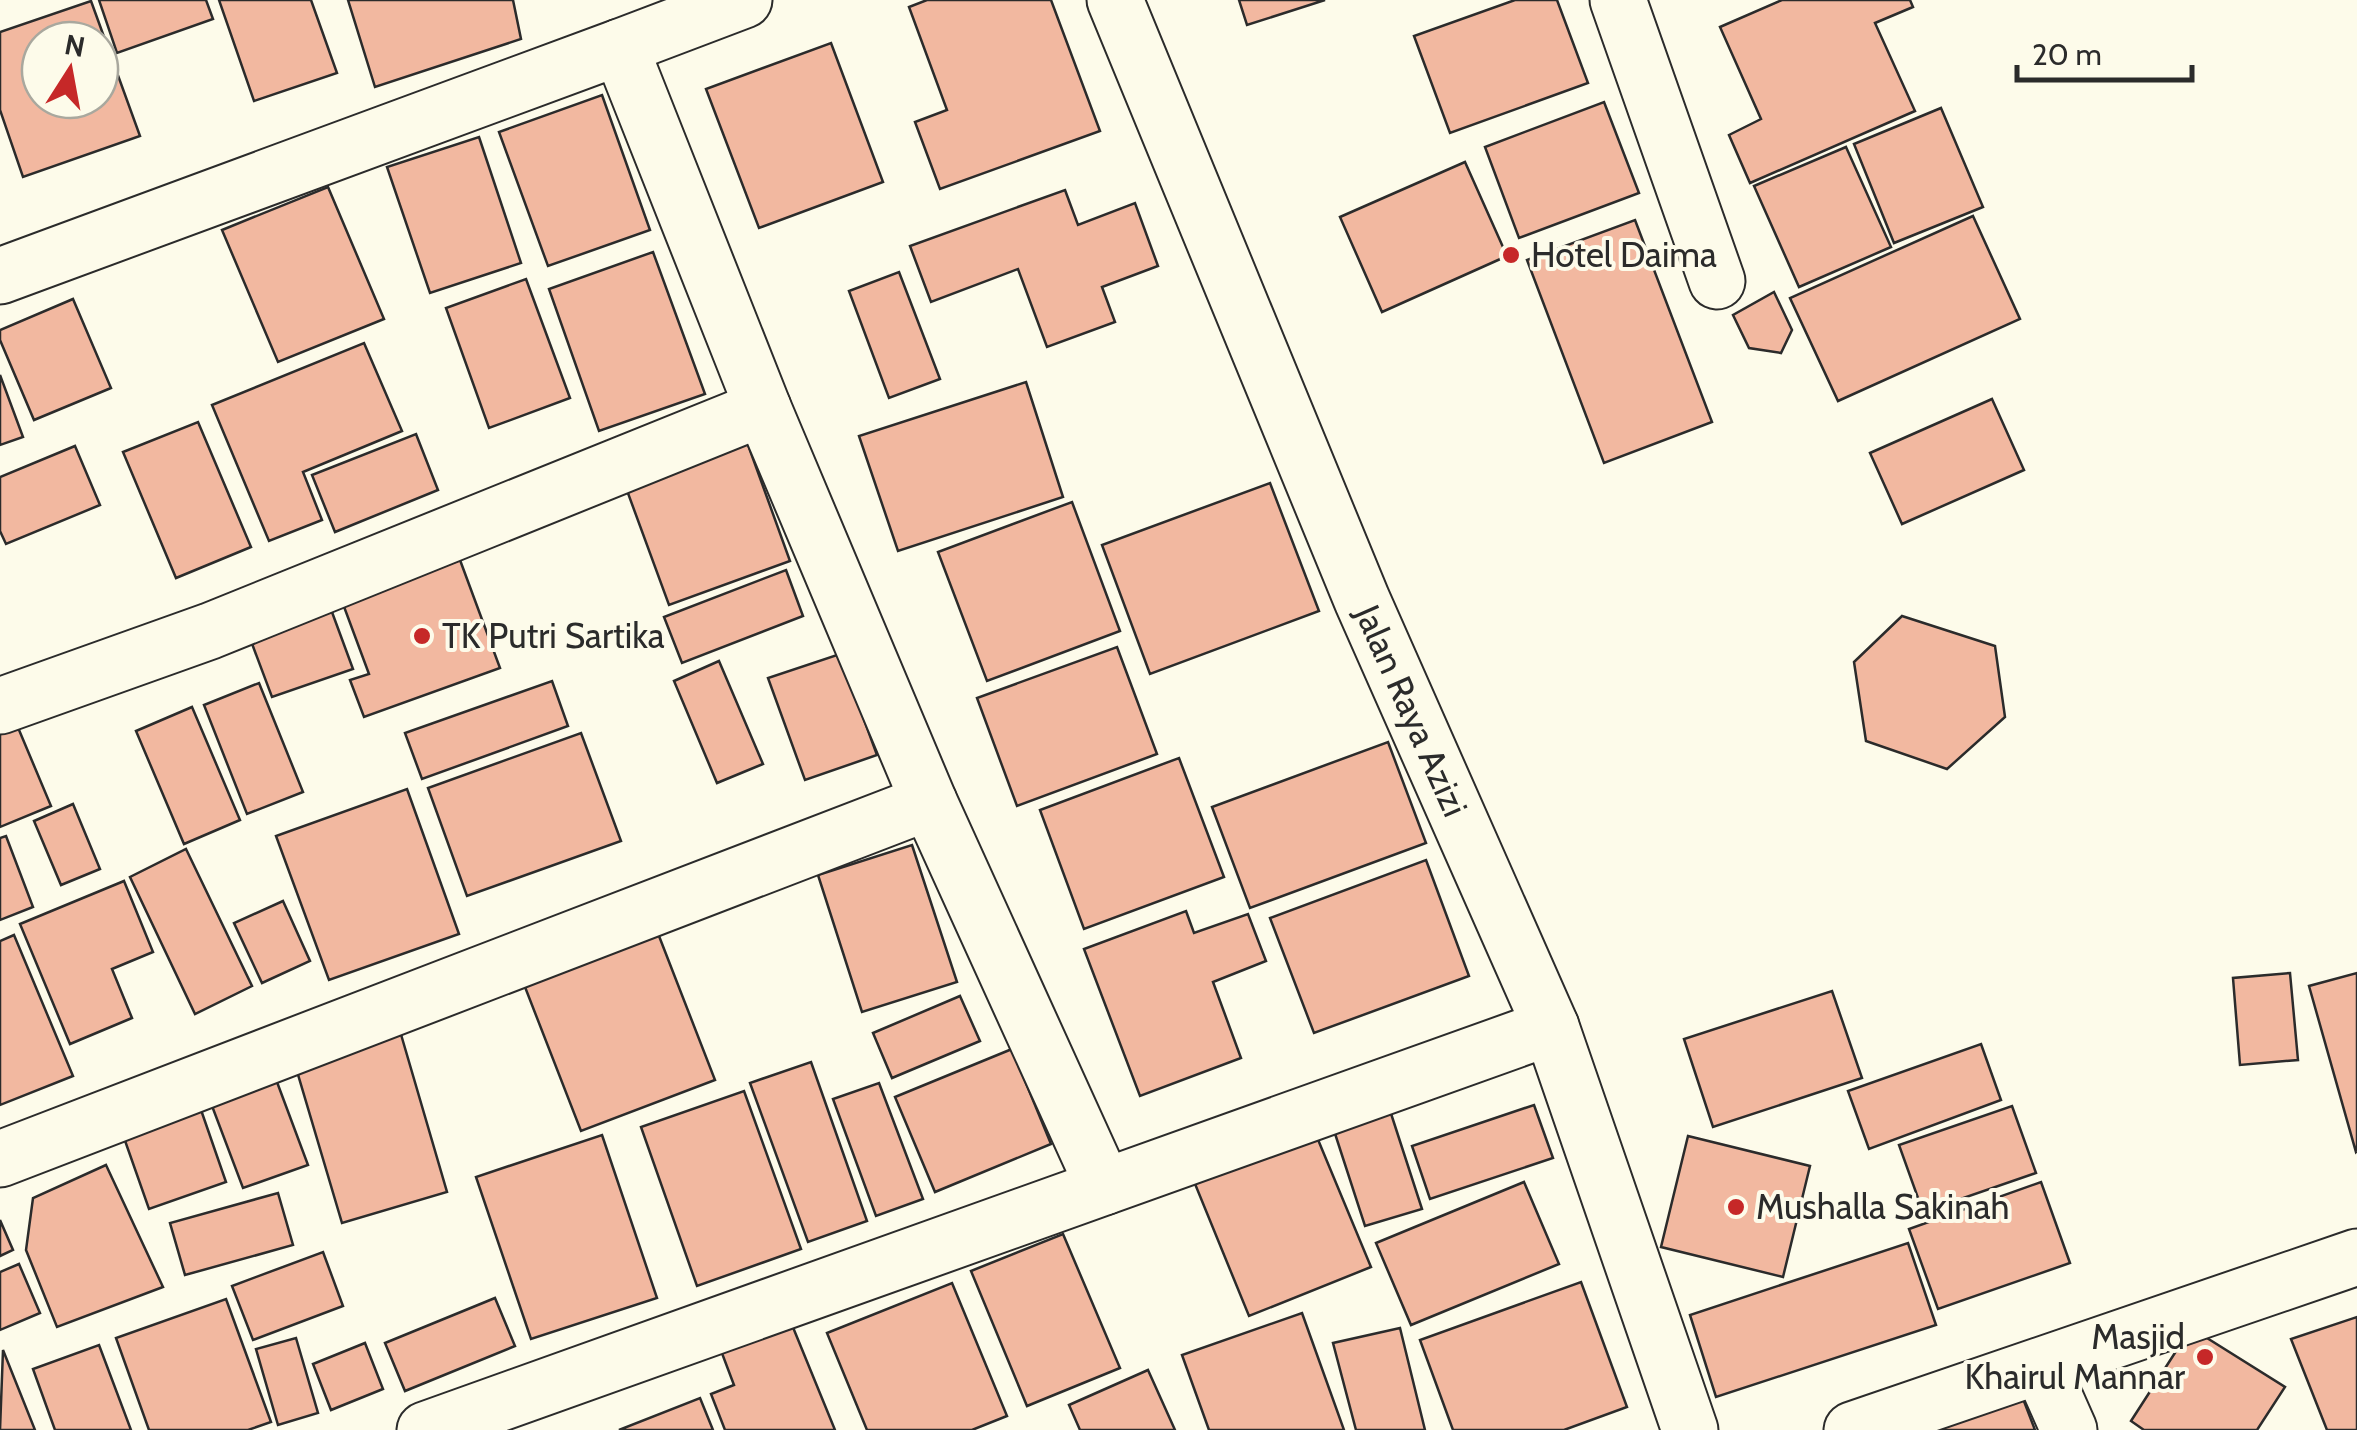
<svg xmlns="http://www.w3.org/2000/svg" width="2357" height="1430" viewBox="0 0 2357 1430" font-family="Cabin,sans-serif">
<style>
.building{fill:#f2b8a0;stroke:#2b2b2b;stroke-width:2.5;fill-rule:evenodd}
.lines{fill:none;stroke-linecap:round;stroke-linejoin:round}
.minor-casing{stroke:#2b2b2b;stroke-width:59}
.minor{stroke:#fdfbea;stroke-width:55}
.poi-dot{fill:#c62828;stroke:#fdfbea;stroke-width:4}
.labels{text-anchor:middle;stroke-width:8;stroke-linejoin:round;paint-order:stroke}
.poi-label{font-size:35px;fill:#2b2b2b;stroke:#fdfbea;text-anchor:start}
.street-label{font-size:35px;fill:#2b2b2b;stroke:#fdfbea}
</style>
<rect width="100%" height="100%" fill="#fdfbea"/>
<g class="building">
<path d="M99,0H206L213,19L117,53Z"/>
<path d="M219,0H311L337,73L254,101Z"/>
<path d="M348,0H513L521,39L375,87Z"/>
<path d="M927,0H1051L1100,131L940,189L915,122L947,110L909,7Z"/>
<path d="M1239,0H1325L1247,25Z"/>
<path d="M1515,0H1557L1588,83L1450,133L1414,36Z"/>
<path d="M1782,0H1910L1913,7L1875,23L1915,111L1750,183L1729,135L1761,119L1720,27Z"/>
<path d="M91,1L140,136L23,177L0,110V32ZM40,40H100V100H40Z"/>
<path d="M831,43L883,182L759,228L706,89Z"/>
<path d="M602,95L650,230L548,266L499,132Z"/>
<path d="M1604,102L1639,193L1519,238L1485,147Z"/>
<path d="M1941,108L1983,207L1894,243L1854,144Z"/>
<path d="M479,137L521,263L430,293L387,167Z"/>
<path d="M1846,147L1891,247L1799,287L1754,186Z"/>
<path d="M1465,162L1507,256L1382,312L1340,217Z"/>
<path d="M328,187L384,319L278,362L222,230Z"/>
<path d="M1065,190L1078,225L1135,203L1158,266L1102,287L1115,322L1047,347L1018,269L931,302L910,246Z"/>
<path d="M1973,216L2020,319L1838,401L1790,298Z"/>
<path d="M1635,220L1712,422L1604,463L1527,260Z"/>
<path d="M653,252L705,394L599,431L549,289Z"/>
<path d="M899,272L940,379L889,398L849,291Z"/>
<path d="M526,279L570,398L489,428L446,308Z"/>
<path d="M1774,292L1792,330L1781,353L1749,348L1733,315Z"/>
<path d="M73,299L111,388L34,420L0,340V330Z"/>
<path d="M364,343L402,431L303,472L322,520L269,541L212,405Z"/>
<path d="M0,375L23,437L0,445Z"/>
<path d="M1026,382L1063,497L898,551L859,436Z"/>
<path d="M1992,399L2024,470L1902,524L1870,453Z"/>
<path d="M198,422L251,547L176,578L123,452Z"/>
<path d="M416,434L438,490L335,532L312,475Z"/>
<path d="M747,442L790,561L669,605L625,485Z"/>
<path d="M75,446L100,505L6,544L0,531V477Z"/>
<path d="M1270,483L1319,611L1150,674L1102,545Z"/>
<path d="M1072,502L1120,631L987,681L938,552Z"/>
<path d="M460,560L500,668L364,717L350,680L369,674L343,604Z"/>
<path d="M786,570L803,616L682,663L664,617Z"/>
<path d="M329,604L353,669L272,697L248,633Z"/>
<path d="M1902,616L1995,646L2005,717L1947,769L1866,741L1854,662Z"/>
<path d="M1117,647L1157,754L1017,806L977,698Z"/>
<path d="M840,654L877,755L805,780L768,678Z"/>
<path d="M719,661L763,764L717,783L674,681Z"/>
<path d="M552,681L568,726L422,779L405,733Z"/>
<path d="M259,683L303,792L247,814L204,705Z"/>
<path d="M192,707L240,820L184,844L136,731Z"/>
<path d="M14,718L51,806L0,827V724Z"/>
<path d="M581,733L621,841L467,896L428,788Z"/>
<path d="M1388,742L1426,843L1250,908L1212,807Z"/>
<path d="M1179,758L1224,877L1084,929L1040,810Z"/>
<path d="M407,789L459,934L329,980L276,836Z"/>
<path d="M73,804L100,869L61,885L34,821Z"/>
<path d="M6,836L33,907L0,920V838Z"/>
<path d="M912,845L957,982L862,1012L818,875Z"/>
<path d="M186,849L252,986L195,1014L130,877Z"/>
<path d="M1426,860L1469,976L1314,1033L1270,918Z"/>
<path d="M124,881L153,952L112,969L132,1018L70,1044L20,924Z"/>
<path d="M283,901L310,961L262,983L234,923Z"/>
<path d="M1186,911L1194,933L1248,914L1266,961L1213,982L1241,1058L1140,1096L1084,949Z"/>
<path d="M652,918L715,1080L581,1131L518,969Z"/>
<path d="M14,935L73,1076L0,1105V941Z"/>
<path d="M2290,973L2298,1060L2240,1065L2233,978Z"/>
<path d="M2357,973V1151L2356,1152L2309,986Z"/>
<path d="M1832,991L1862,1078L1713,1127L1684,1039Z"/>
<path d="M960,996L980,1041L892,1078L873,1033Z"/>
<path d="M400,1031L447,1192L342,1223L294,1061Z"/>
<path d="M1981,1044L2001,1100L1869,1149L1848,1091Z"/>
<path d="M1012,1049L1051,1144L935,1192L895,1097Z"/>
<path d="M811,1062L867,1221L808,1242L750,1083Z"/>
<path d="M274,1074L308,1165L243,1188L209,1098Z"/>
<path d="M879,1083L923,1199L876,1216L833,1099Z"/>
<path d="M744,1091L801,1249L697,1286L641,1127Z"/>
<path d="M1384,1092L1422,1209L1365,1226L1327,1109Z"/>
<path d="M1534,1105L1553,1158L1430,1199L1412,1146Z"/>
<path d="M2012,1106L2036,1173L1923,1212L1899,1145Z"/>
<path d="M200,1107L226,1182L149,1209L123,1135Z"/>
<path d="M1314,1130L1371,1267L1249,1316L1193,1179Z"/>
<path d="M602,1135L657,1298L531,1339L476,1177Z"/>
<path d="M1688,1136L1810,1166L1783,1277L1661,1247Z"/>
<path d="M106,1165L163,1287L57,1327L26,1250L33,1198Z"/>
<path d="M1524,1182L1559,1264L1411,1325L1376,1243Z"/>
<path d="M2041,1182L2070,1263L1938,1309L1909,1229Z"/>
<path d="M278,1193L293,1245L185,1275L170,1223Z"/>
<path d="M0,1220L13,1250L0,1256Z"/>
<path d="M1063,1234L1120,1368L1027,1406L971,1271Z"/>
<path d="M1908,1243L1936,1325L1716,1397L1690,1315Z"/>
<path d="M323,1252L343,1306L253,1340L232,1286Z"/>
<path d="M19,1264L40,1313L0,1330V1272Z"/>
<path d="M1581,1282L1627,1407L1564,1430H1453L1420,1340Z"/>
<path d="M952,1283L1007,1416L972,1430H867L827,1333Z"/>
<path d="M495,1298L515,1346L405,1391L385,1343Z"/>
<path d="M226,1299L271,1422L248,1430H149L116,1338Z"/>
<path d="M1302,1313L1344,1430H1209L1182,1355Z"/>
<path d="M2357,1317V1430H2327L2291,1339Z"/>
<path d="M790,1320L835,1430H725L711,1394L734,1385L720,1348Z"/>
<path d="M1400,1328L1425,1430H1356L1333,1343Z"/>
<path d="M2191,1328L2285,1387L2257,1430H2144L2131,1421Z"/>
<path d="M296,1338L318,1413L278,1425L256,1349Z"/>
<path d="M365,1343L383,1389L331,1410L313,1364Z"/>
<path d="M99,1345L131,1430H55L33,1369Z"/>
<path d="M3,1350L35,1430H0Z"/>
<path d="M1148,1370L1175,1430H1080L1069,1405Z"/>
<path d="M2017,1383L2035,1430H1922Z"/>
<path d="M700,1398L713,1430H619Z"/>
</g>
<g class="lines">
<g class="minor-casing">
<g id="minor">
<path id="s1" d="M1115,0L1362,600L1551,1027L1690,1430"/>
<path d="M1618,0L1717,281"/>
<path d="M620,47L744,0"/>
<path d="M0,276L620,47L763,408L929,802"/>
<path d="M0,706L210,631L763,408"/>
<path d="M0,1159L929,802L1104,1187"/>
<path d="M2042,1369L2069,1430"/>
<path d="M425,1430L1551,1027"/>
<path d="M1852,1430L2357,1257"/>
</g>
</g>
<use href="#minor" class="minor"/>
</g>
<g class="poi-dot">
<circle cx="1511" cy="255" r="10"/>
<circle cx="422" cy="636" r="10"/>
<circle cx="1736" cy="1207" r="10"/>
<circle cx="2205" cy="1357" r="10"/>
</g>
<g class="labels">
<g class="poi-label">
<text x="1531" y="267">Hotel Daima</text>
<text x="442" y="648">TK Putri Sartika</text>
<text x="1756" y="1219">Mushalla Sakinah</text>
<text x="2185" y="1349" text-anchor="end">Masjid<tspan x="2185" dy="40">Khairul Mannar</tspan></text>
</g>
<g class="street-label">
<text dy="12" stroke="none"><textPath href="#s1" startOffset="770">Jalan Raya Azizi</textPath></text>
</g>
</g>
<g transform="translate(70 70) rotate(11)"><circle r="48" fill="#fdfbea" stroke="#a9a89e" stroke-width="2.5"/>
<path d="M0-8L18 38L0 25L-18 38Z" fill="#c62828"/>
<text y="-15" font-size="28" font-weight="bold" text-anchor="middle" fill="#2b2b2b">N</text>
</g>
<path d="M2017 65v15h175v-15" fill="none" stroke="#2b2b2b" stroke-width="5"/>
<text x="2032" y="65" font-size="30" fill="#2b2b2b" stroke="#fdfbea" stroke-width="8" paint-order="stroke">20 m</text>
</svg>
